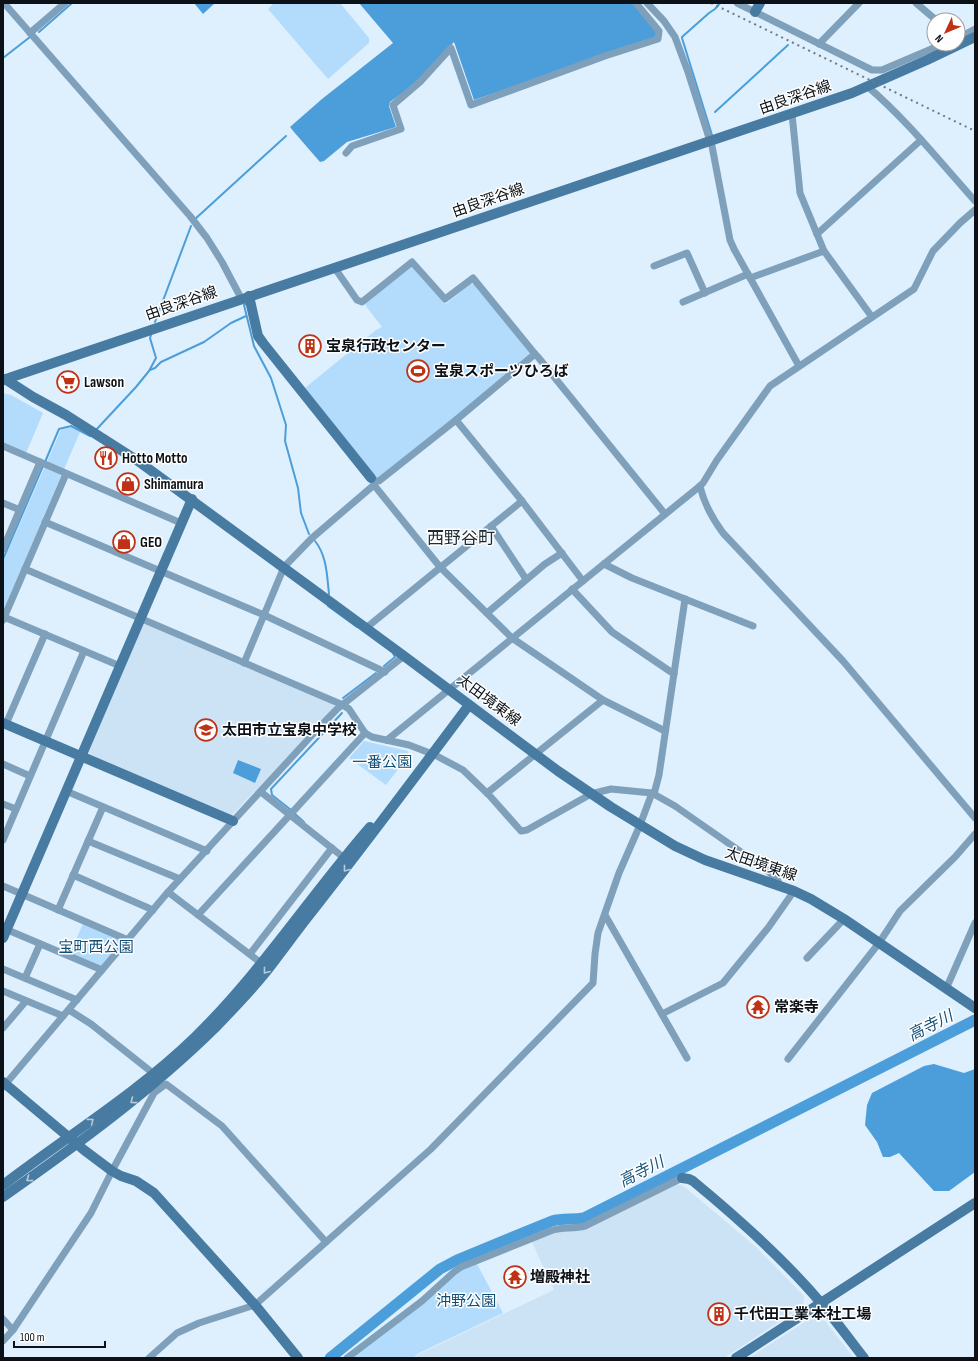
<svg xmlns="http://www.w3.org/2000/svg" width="978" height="1361" viewBox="0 0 978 1361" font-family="'Sofia Sans Condensed','Noto Sans JP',sans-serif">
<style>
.built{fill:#cce3f5}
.green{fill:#b2dbfc}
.water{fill:#4c9eda}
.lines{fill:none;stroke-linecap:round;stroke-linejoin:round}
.stream{stroke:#4c9eda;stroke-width:2}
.river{stroke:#4c9eda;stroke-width:11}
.street{stroke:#7fa0bb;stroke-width:7}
.secondary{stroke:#487ba2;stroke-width:10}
.rail{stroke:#6e7983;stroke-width:2;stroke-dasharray:2 4;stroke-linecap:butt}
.oneway{stroke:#b6cada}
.labels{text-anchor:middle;stroke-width:3;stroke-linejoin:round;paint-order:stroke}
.street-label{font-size:15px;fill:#0b1116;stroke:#fff}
.poi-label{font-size:15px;font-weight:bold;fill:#0b1116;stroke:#fff;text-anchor:start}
.park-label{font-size:15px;fill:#104e76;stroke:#fff}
.water-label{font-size:16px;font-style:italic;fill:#17537b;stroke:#fff}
.quarter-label{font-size:17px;fill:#1e2b35;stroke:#fff}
</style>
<rect width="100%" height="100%" fill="#deeffd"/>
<g class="built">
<path d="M145,624L333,703L334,708L231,816L90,755L89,751L141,626Z"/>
<path d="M676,1185H681L687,1189L756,1247L804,1296L803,1306L724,1358H414L419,1354L554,1290L532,1242L558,1232L585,1229Z"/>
<path d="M811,1318L825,1321L854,1358H749Z"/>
</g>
<g class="green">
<path d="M274,3H340L369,38V43L328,79L268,9Z"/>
<path d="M412,266H415L446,304L470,284H474L530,353V356L379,478L375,477L305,388L376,330L382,327L366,306V302Z"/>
<path d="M3,393L11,395L43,413L26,453L3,444Z"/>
<path d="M71,427L80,432L3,611V562L61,430Z"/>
<path d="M364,741L408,751L409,755L386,785L349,758Z"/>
<path d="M84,921L128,940L102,970L69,956Z"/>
<path d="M477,1264L503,1313L419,1353L413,1358H351L461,1271Z"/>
</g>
<g class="water">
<path d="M194,3H215L203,14Z"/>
<path d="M359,3H633L657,31L656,38L474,100L454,42L422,79L390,102L389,106L396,127L347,142L324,161L320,162L294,132L290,127L322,99L393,43Z"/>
<path d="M238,760L261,769L255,783L233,773Z"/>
<path d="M934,1064L964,1073L975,1069V1172L949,1191H934L899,1153L890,1157H883L877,1142L865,1125L867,1105L872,1093L924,1066Z"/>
</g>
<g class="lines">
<g class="stream">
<path d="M39,32L72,3"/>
<path d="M682,37L709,13L715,9L720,3"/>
<path d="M682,38L712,135"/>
<path d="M3,58L30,37"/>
<path d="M715,112L788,45"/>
<path d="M194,220L286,136"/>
<path d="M248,303L244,305L254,346L271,378L286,425L285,441L298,488L301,513L309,534"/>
<path d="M155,322L191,226"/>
<path d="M150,370L155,368L161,362L204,342L231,323L246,316"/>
<path d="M95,431L136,387L149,371L156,358L150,338L151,335"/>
<path d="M45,462L59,429L71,426L90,436H91"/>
<path d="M315,541C327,556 327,576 329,594"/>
<path d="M3,559L43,466"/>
<path d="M328,606L357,627"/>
<path d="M384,666L395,657L393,653"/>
<path d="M343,698L376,673"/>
<path d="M291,810L272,795L271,789L342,713"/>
<path d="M294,813L304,822"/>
</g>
<path class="river" d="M330,1358L440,1269L457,1260L552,1221C562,1218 574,1220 584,1218L975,1020"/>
<g class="street">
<path d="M4,3L190,216L207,238L222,262L241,298"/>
<path d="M647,3L664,21L675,37L688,72L710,141"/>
<path d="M737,3L872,70H882L943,44"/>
<path d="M916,3L936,20"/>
<path d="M30,33L65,3"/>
<path d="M958,38L975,29"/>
<path d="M819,44L859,3"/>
<path d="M867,86C907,120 940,162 975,201"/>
<path d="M792,114L800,193L824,251L872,317"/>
<path d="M711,141L730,240L734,249L799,366"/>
<path d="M346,153L352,146L401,129L393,105L421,81L451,48L471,105L605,56L658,39L659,31L636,3"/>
<path d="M817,234L921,140"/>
<path d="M654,266L687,253L705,293"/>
<path d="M334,267L357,300L362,302L412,262L445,299L473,278L535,354L456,420L379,481H376L371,478"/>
<path d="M750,278L824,251"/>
<path d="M683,302L748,274"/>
<path d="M535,354L538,357L665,514"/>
<path d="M456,420L522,501L583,581"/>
<path d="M3,446L181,523"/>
<path d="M376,481L374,485L440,567L512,638L603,700L665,731"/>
<path d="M700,486C704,504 712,518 723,533L843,661L975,818"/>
<path d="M3,503L20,510"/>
<path d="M45,522L264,615L385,672"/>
<path d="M491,526L526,579"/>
<path d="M3,549L40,462"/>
<path d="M604,564L632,578L753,626"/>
<path d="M25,569L343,705L349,709L365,733L372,737L409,745L435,755L463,770L489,795L521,831L527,830L591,794L611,789L652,793L675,806L767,870L778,881L780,886"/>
<path d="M572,589L612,632L674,674"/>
<path d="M487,613L545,564L562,553"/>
<path d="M4,617L120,666"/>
<path d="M3,620L66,474"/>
<path d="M366,628L522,501"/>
<path d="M244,663L284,567L312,538L374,485"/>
<path d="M6,724L45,634"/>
<path d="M387,740L700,486L703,483L717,460L770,386L914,289L933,251L960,223L975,210"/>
<path d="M3,764L30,776"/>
<path d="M66,791L207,851"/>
<path d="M261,792L343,857"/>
<path d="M487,793L603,700"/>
<path d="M654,794L659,775L685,599"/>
<path d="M3,804L16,809"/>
<path d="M3,840L84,651"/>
<path d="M88,841L180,879"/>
<path d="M73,875L153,910"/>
<path d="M3,886L128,940"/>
<path d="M168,892L261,963"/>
<path d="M58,910L103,807"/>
<path d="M198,915L365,733"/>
<path d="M605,915L687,1058"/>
<path d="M3,928L102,970"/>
<path d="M250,954L332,848"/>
<path d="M807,958L844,919"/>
<path d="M3,969L77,1000"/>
<path d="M25,978L40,944"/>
<path d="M946,989L975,923"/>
<path d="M3,991L63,1016"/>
<path d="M69,1010L91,1024L149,1070"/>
<path d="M662,1014L723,983L768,928L794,891"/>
<path d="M3,1028L26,1001"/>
<path d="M788,1059L879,943L900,911L955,857L975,834"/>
<path d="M3,1087L168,892L313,734L337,709L404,656"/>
<path d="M3,1319L13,1330"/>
<path d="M3,1341L13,1330L91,1213L112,1171L154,1093L166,1084L222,1126L326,1242"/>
<path d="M149,1358L177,1333L199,1323L255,1305L431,1149L593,983L595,954L598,933L619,873L640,825L652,793"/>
<path d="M347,1358L422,1301L454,1272L461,1267L553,1230C563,1227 574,1229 585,1226L682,1178"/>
</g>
<g class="secondary">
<path d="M755,12L760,3"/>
<path d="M249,296L258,336L263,343L371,478"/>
<path d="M5,379L33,397L66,415L138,461L404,656L558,771L611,807L675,846L705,860L794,891L811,899L844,919L975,1008"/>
<path d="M3,380L852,93L927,60L975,37"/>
<path d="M3,723L233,821"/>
<path d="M3,938L192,499"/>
<path d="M3,1082L84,1150L112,1171L121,1176L136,1181L154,1193L255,1305L298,1358"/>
<path d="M682,1178L689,1179L693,1181C739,1219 783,1258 821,1303C836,1321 850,1340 864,1358"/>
<path d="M3,1185C67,1136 136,1094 194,1038C260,974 310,896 370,827"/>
<path d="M3,1197C77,1145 151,1091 215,1028C232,1010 250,992 266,972C280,954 293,936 307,918C362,848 416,776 469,705"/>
<path d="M736,1358L975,1203"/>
</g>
<path class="rail" d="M711,3L975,131"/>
</g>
<defs><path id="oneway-chevron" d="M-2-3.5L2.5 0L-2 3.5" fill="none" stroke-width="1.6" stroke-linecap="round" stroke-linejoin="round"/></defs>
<g class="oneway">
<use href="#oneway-chevron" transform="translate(346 869) rotate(128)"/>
<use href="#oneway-chevron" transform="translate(266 971) rotate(128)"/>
<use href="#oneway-chevron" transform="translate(133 1101) rotate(143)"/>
<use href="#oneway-chevron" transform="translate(91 1121) rotate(-37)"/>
<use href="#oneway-chevron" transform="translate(29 1179) rotate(144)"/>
</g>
<defs>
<g id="building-ring" transform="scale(1.15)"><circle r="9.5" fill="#fff" stroke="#be3317" stroke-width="1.5"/><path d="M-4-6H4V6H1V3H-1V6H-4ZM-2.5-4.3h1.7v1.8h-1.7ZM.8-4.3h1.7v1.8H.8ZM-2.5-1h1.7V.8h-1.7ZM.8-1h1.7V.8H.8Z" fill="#be3317"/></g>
<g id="stadium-ring" transform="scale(1.15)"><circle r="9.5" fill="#fff" stroke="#be3317" stroke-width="1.5"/><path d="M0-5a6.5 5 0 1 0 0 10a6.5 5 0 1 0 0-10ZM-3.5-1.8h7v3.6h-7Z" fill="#be3317"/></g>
<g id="supermarket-ring" transform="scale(1.15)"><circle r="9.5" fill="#fff" stroke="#be3317" stroke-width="1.5"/><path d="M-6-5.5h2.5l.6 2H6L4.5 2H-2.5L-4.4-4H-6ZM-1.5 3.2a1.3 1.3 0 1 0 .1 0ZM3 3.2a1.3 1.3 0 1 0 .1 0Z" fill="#be3317"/></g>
<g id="restaurant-ring" transform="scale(1.15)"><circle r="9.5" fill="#fff" stroke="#be3317" stroke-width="1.5"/><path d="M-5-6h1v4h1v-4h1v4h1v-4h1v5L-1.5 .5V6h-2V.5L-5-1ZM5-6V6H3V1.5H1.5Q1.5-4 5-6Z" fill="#be3317"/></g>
<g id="shop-ring" transform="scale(1.15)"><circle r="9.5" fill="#fff" stroke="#be3317" stroke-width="1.5"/><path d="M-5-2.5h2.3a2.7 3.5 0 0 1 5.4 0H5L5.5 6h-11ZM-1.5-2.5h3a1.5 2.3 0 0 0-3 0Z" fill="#be3317"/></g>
<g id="school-ring" transform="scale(1.15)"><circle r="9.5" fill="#fff" stroke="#be3317" stroke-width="1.5"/><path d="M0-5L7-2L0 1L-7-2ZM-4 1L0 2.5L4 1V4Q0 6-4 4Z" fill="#be3317"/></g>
<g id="temple-ring" transform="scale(1.15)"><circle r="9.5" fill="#fff" stroke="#be3317" stroke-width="1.5"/><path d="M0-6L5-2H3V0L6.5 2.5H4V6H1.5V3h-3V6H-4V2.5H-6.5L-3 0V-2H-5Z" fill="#be3317"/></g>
</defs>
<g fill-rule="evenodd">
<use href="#building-ring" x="310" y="346"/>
<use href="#stadium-ring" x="418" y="371"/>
<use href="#supermarket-ring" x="68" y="382"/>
<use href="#restaurant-ring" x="106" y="458"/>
<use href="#shop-ring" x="128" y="484"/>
<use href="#shop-ring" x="124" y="542"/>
<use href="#school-ring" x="206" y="730"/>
<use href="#temple-ring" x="758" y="1007"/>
<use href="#temple-ring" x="515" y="1277"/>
<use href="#building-ring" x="719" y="1314"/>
</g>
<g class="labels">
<g class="street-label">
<text transform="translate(795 97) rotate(-19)" y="5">由良深谷線</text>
<text transform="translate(488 200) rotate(-19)" y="5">由良深谷線</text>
<text transform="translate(181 303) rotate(-19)" y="5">由良深谷線</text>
<text transform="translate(489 700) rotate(37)" y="5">太田境東線</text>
<text transform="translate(761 864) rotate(19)" y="5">太田境東線</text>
</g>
<g class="poi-label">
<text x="326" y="351">宝泉行政センター</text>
<text x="434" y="376">宝泉スポーツひろば</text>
<text x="84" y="387">Lawson</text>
<text x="122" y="463">Hotto Motto</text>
<text x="144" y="489">Shimamura</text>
<text x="140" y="547">GEO</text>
<text x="222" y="735">太田市立宝泉中学校</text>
<text x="774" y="1012">常楽寺</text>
<text x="530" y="1282">増殿神社</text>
<text x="734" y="1319">千代田工業 本社工場</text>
</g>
<g class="park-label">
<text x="382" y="767">一番公園</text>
<text x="96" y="952">宝町西公園</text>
<text x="466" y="1306">沖野公園</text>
</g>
<g class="water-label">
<text transform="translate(930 1025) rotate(-27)" y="6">高寺川</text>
<text transform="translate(641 1171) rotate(-27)" y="6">高寺川</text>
</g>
<g class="quarter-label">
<text x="461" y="544">西野谷町</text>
</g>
</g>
<rect width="978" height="1361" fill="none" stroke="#0b1116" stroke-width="8"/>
<g transform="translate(946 32) rotate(226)"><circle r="19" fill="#ffffff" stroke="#9da0a2"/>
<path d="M0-3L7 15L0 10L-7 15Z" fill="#be3317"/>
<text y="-6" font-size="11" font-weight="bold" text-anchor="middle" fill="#0b1116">N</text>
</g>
<path d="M14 1341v6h91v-6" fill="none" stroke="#0b1116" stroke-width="2"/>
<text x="20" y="1341" font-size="12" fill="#0b1116" stroke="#ffffff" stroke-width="3" paint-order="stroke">100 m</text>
</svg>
